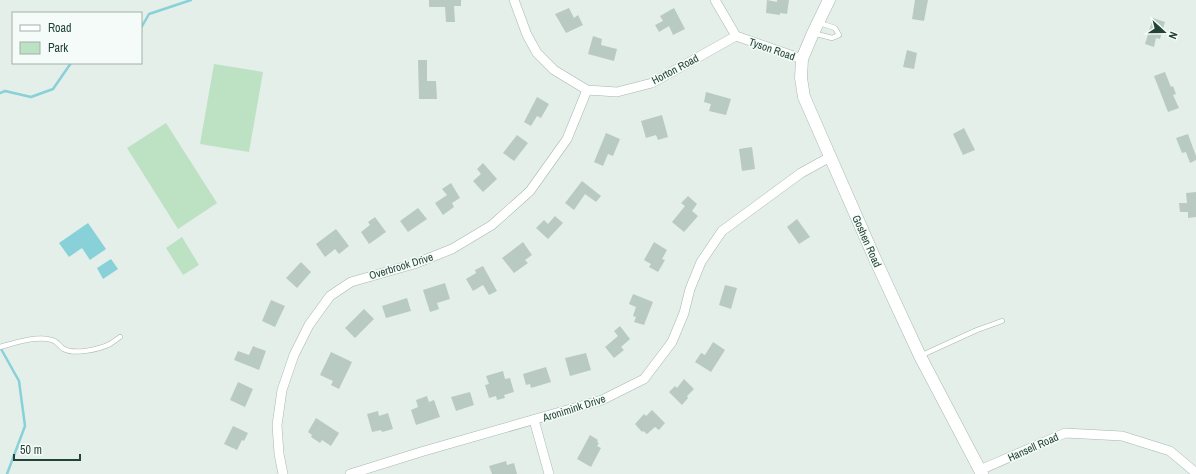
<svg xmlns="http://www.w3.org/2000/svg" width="1196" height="474" viewBox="0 0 1196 474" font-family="'Archivo Narrow',sans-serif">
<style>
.green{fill:#bce1c3}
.water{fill:#88d1d8}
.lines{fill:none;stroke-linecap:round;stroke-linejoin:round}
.stream{stroke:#88d1d8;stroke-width:2.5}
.building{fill:#b9cac2}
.service-casing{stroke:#a6b8b0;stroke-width:5.5}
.minor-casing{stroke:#a6b8b0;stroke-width:10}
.tertiary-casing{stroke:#a6b8b0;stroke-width:13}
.service{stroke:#fff;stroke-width:4.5}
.minor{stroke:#fff;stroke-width:9}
.tertiary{stroke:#fff;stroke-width:12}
.labels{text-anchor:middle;stroke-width:3;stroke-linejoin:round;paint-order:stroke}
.street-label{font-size:11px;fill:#224337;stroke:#f5fbf8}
</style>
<rect width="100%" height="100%" fill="#e4efe9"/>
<g class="green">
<path d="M214,64L263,72L249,152L200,144Z"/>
<path d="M166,123L217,203L178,229L127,148Z"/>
<path d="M182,237L199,265L183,275L166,248Z"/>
</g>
<g class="water">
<path d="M88,223L106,249L90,260L82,248L69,257L59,243Z"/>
<path d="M111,259L118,269L103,279L97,268Z"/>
</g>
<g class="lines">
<g class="stream">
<path d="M141,28L149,14L191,0"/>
<path d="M0,93L5,91L31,97L53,89L71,63"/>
<path d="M0,347L19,381L25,426L7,474"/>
</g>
</g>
<g class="building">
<path d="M429,0H461V6H454L455,22H446L445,7H429Z"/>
<path d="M767,0L777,2V0H789L787,14L780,13V15L766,13Z"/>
<path d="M915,0H928L924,21L912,19Z"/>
<path d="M569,8L574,18L578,15L583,25L566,33L555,14Z"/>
<path d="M674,8L685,29L673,35L669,26L659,32L655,25L663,21L660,16Z"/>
<path d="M1153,18L1165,22L1160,39L1156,38L1154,47L1145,44Z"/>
<path d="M593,36L602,39L601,45L617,49L614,61L588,54Z"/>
<path d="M907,50L917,53L914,69L903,67Z"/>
<path d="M418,60H427V81H436L437,99H419Z"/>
<path d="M1165,72L1171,87L1173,86L1176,94L1173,95L1179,108L1168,112L1154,76Z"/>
<path d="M706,92L731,99L726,115L709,111L711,104L704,102Z"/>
<path d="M537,97L549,104L541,118L537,116L531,126L524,122Z"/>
<path d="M662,115L668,137L658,140L656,135L646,138L641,121Z"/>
<path d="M964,128L975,150L963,155L953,134Z"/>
<path d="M606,133L620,139L613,156L608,154L603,166L594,162Z"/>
<path d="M1188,134L1196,156V160L1190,163L1186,152L1182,153L1176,138Z"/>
<path d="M517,135L528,143L514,161L503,153Z"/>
<path d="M752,147L755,169L742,171L739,149Z"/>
<path d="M483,163L497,179L483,192L473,181L481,174L477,169Z"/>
<path d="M582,181L601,196L596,202L585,194L574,210L565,203Z"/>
<path d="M451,183L460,198L452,203L454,207L443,215L435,203L447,195L442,189Z"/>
<path d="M1196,192V217L1188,218V212H1180L1179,203H1187L1186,193Z"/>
<path d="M688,196L697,204L692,211L698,216L684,232L672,222L685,206L681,203Z"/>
<path d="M418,208L427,219L408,232L400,221Z"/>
<path d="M555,216L563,223L548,239L536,228L544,220L548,224Z"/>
<path d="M375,217L386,232L369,244L361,232L370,225L368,222Z"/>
<path d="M797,219L810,237L799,244L787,227Z"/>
<path d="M336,229L349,246L339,254L335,249L325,257L316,244Z"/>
<path d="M523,242L532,255L525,260L528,263L514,273L502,258Z"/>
<path d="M654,242L667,250L662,259L665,260L658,272L649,267L651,264L644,260Z"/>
<path d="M301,262L311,272L297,288L286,278Z"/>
<path d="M483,266L497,291L489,295L483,285L473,291L466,279L476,273L475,270Z"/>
<path d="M445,283L450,299L437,303L439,309L430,312L423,290Z"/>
<path d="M725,285L737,288L731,309L719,305Z"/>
<path d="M633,294L653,302L644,325L634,322L636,317L633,316L636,307L629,304Z"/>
<path d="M407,298L411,311L386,318L382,306Z"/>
<path d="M271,300L285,306L275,327L262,321Z"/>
<path d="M364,309L374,319L355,338L345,328Z"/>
<path d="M620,326L630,339L621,347L624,350L614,358L605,347L618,336L614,331Z"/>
<path d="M713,342L725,350L711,372L695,362L701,353L705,355Z"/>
<path d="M253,346L266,351L259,370L234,360L238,351L249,355Z"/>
<path d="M331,352L352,362L339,389L331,385L333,381L320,375Z"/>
<path d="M586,353L591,370L570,376L565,358Z"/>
<path d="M546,367L551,382L531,388L530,384L526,385L523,374Z"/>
<path d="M503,371L505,379L510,378L514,392L504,395L505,398L497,400L496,396L489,398L485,385L489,384L486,376Z"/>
<path d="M684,379L694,389L687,396L688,398L682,405L669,392L675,386L677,388Z"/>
<path d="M238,382L253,389L245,407L230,400Z"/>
<path d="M470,392L474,405L456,411L451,397Z"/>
<path d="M427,396L429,402L434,400L440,417L416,425L411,410L418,407L416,400Z"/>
<path d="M652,410L665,423L659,430L655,427L647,434L643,431L642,432L635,424L644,414L646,416Z"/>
<path d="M378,411L379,416L388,413L393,429L382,432L381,430L372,432L367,414Z"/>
<path d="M316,418L339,433L331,446L322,440L320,443L311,437L312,435L308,432Z"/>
<path d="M233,426L248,433L244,441L242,440L237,450L224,444Z"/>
<path d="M590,435L598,440L597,442L599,443L597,446L601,448L591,467L577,459Z"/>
<path d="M506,461L507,465L514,463L517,474H492L489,466Z"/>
</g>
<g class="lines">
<g class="service-casing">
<g id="service">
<path d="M813,33L832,38L839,35L835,28L820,23"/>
<path d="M0,347C14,343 38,335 52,340C57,341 60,347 64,349C75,355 100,349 110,344C113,342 117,339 120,337"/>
<path d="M920,356L977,330L1002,321"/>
</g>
</g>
<g class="minor-casing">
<g id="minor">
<path d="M514,0L527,35L537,53L554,70L587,90L617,92L652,83L736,36"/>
<path d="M715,0L736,36L802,59"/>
<path d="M534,420L549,474"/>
<path d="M980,470L1065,433L1122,436L1170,451L1196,473"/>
<path d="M283,474L279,454L277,425L282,390L294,355L309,325L330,296L351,282L414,264L452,249L492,225L530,191L567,139L587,90"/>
<path d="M350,474L424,451L602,400L644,379L672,342L684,313L690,289L701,262L722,231L801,173L830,157"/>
</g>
</g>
<g class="tertiary-casing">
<path id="tertiary" d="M829,0L813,33L802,59L801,78L804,97L875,259L920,356L982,474"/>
</g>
<use href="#service" class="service"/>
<use href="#minor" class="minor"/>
<use href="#tertiary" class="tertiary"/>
</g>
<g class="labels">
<g class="street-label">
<text transform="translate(772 49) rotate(19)" y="4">Tyson Road</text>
<text transform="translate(675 69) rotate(-28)" y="4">Horton Road</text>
<text transform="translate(867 241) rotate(66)" y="4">Goshen Road</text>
<text transform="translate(401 266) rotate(-17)" y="4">Overbrook Drive</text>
<text transform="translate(574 408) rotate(-18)" y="4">Aronimink Drive</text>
<text transform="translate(1033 447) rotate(-24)" y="4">Hansell Road</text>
</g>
</g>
<rect x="12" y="12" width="130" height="52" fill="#f5fbf8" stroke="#a1b1ab"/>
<rect x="20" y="25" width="20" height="6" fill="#ffffff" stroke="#a1b1ab"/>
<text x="48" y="32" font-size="12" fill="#224337">Road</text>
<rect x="20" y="42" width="20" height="12" fill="#bce1c3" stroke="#a1b1ab"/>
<text x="48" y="52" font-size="12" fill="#224337">Park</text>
<g transform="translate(1164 32) rotate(111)" stroke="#f5fbf8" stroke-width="3" paint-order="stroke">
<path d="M0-3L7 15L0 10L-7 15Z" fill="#224337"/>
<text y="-6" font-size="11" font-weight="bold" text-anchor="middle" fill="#224337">N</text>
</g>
<path d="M14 454v6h66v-6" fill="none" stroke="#224337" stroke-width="2"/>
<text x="20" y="454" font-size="12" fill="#224337" stroke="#f5fbf8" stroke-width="3" paint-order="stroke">50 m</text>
</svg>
